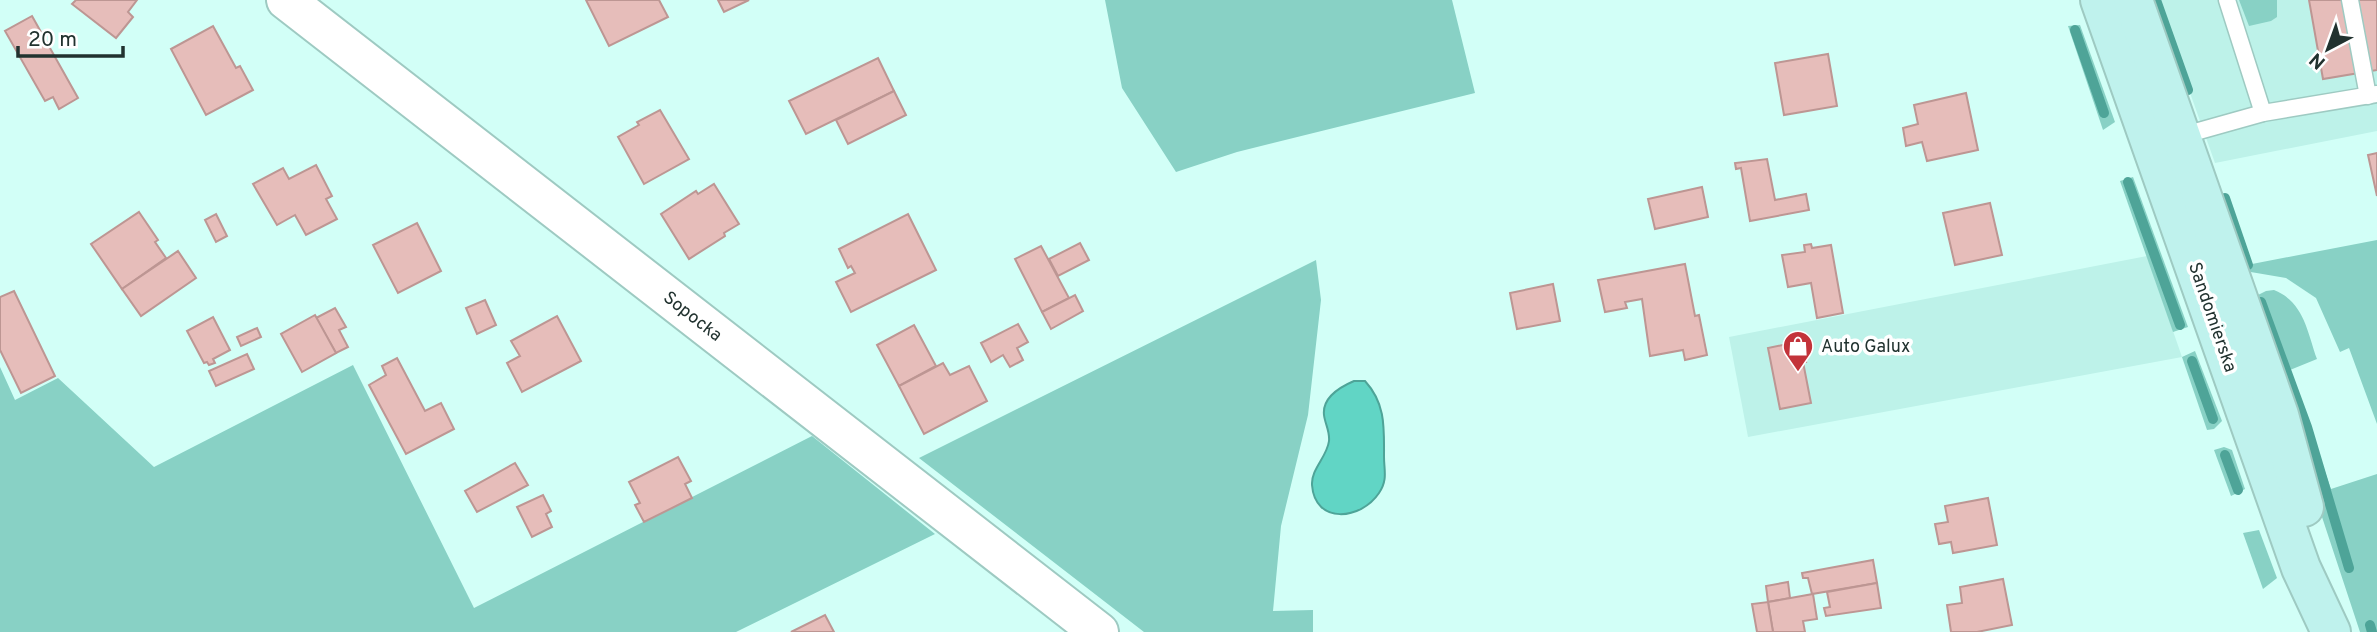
<svg xmlns="http://www.w3.org/2000/svg" width="2377" height="632" viewBox="0 0 2377 632" font-family="Overpass,sans-serif">
<style>
.built{fill:#bdf2e9}
.green{fill:#88d1c5}
.water{fill:#61d5c5;stroke:#4ea498;stroke-width:2}
.lines{fill:none;stroke-linecap:round;stroke-linejoin:round}
.stream{stroke:#4ea498;stroke-width:10}
.building{fill:#e6bdba;stroke:#bd9693;stroke-width:2}
.service-casing{stroke:#9ecac2;stroke-width:19}
.tertiary-casing{stroke:#9ecac2;stroke-width:42}
.secondary-casing{stroke:#9ecac2;stroke-width:42}
.service{stroke:#fff;stroke-width:16}
.tertiary{stroke:#fff;stroke-width:38}
.secondary{stroke:#bff2ed;stroke-width:38}
.labels{text-anchor:middle;stroke-width:7;stroke-linejoin:round;paint-order:stroke}
.street-label{font-size:18px;fill:#21322f;stroke:#fff}
.poi-label{font-size:18px;fill:#21322f;stroke:#fff;text-anchor:start}
</style>
<rect width="100%" height="100%" fill="#d2fff7"/>
<g class="built">
<path d="M2157,0H2377V131L2215,163Z"/>
<path d="M2147,256L2182,357L1748,437L1729,337Z"/>
</g>
<g class="green">
<path d="M1105,0H1452L1475,93L1237,152L1176,172L1122,88Z"/>
<path d="M2239,0H2277V17L2271,21L2249,26Z"/>
<path d="M2080,25L2115,122L2103,130L2068,26Z"/>
<path d="M2133,177L2188,327L2173,332L2120,181Z"/>
<path d="M2227,194L2252,264L2377,240V424L2349,348L2340,352L2316,298L2286,278L2239,270L2221,197Z"/>
<path d="M1316,260L1321,300L1308,415L1281,526L1273,611L1313,610V632H1144L919,458Z"/>
<path d="M2274,290C2304,302 2307,331 2317,359L2290,370L2331,489L2377,474V632H2360L2250,299L2266,291Z"/>
<path d="M2195,351L2222,421L2214,429L2207,430L2182,357Z"/>
<path d="M353,365L474,608L812,436L935,534L736,632H0V367L15,400L58,378L154,467Z"/>
<path d="M2224,447L2232,450L2245,489L2231,496L2214,450Z"/>
<path d="M2259,530L2277,578L2263,589L2243,533Z"/>
</g>
<path class="water" d="M1354,381H1365C1386,404 1384,428 1384,457C1384,470 1388,480 1379,493C1361,520 1315,525 1312,485C1311,469 1327,457 1329,441C1330,431 1325,424 1324,415C1322,397 1340,387 1354,381Z"/>
<g class="lines">
<g class="stream">
<path d="M2156,0L2188,90"/>
<path d="M2075,30L2104,113"/>
<path d="M2128,182L2180,325"/>
<path d="M2225,198L2248,265"/>
<path d="M2261,302L2307,427L2349,568"/>
<path d="M2192,361L2213,419"/>
<path d="M2225,455L2238,490"/>
<path d="M2370,625L2372,632"/>
</g>
</g>
<g class="building">
<path d="M76,0H137L128,12L133,17L116,38L72,4Z"/>
<path d="M586,0H659L668,17L609,46Z"/>
<path d="M718,0H749L724,12Z"/>
<path d="M2309,0H2377V70L2323,79Z"/>
<path d="M32,16L78,98L59,109L53,97L45,101L5,31Z"/>
<path d="M213,26L236,68L240,66L253,90L206,115L171,49Z"/>
<path d="M1828,54L1837,106L1784,115L1775,63Z"/>
<path d="M878,58L894,91L806,134L789,101Z"/>
<path d="M894,91L906,115L848,144L836,120Z"/>
<path d="M1966,93L1978,150L1927,161L1922,142L1906,146L1903,128L1918,124L1914,105Z"/>
<path d="M660,110L689,159L644,184L618,137L639,125L637,122Z"/>
<path d="M2377,153V196L2368,155Z"/>
<path d="M1767,159L1775,200L1806,194L1809,210L1750,221L1741,168L1736,169L1735,163Z"/>
<path d="M316,165L332,196L326,199L337,219L306,235L295,215L277,225L253,184L283,168L289,179Z"/>
<path d="M714,184L739,224L724,233L725,236L689,259L661,214L696,191L698,194Z"/>
<path d="M1702,187L1708,217L1655,229L1648,199Z"/>
<path d="M1990,203L2002,255L1955,265L1943,213Z"/>
<path d="M139,212L158,240L155,242L166,258L122,289L91,244Z"/>
<path d="M216,214L227,236L216,242L205,220Z"/>
<path d="M908,214L936,270L851,312L836,282L855,273L851,266L848,268L839,249Z"/>
<path d="M417,223L441,271L398,293L373,245Z"/>
<path d="M1080,243L1089,260L1058,276L1049,259Z"/>
<path d="M1811,244L1812,248L1831,245L1843,313L1817,318L1811,283L1788,287L1782,255L1805,252L1804,245Z"/>
<path d="M1041,246L1069,298L1042,312L1015,259Z"/>
<path d="M178,251L196,278L141,316L122,289Z"/>
<path d="M1685,264L1695,316L1699,315L1707,355L1685,360L1683,350L1650,356L1642,299L1625,302L1627,308L1605,312L1598,280Z"/>
<path d="M1553,284L1560,321L1517,329L1510,293Z"/>
<path d="M14,291L55,376L21,393L0,350V297Z"/>
<path d="M1075,295L1083,311L1051,329L1042,312Z"/>
<path d="M485,300L496,325L477,334L466,308Z"/>
<path d="M335,308L346,327L339,330L348,347L336,353L316,318Z"/>
<path d="M315,315L336,353L302,372L281,334Z"/>
<path d="M557,316L581,361L522,392L507,363L520,356L511,341Z"/>
<path d="M213,317L230,350L213,359L215,363L209,365L207,362L204,363L187,331Z"/>
<path d="M1018,324L1028,342L1017,348L1023,360L1010,367L1003,355L991,362L981,343Z"/>
<path d="M914,325L936,366L899,386L877,345Z"/>
<path d="M257,328L261,337L241,346L237,337Z"/>
<path d="M1802,341L1806,362H1803L1811,403L1780,409L1768,348Z"/>
<path d="M247,354L254,369L216,386L209,371Z"/>
<path d="M397,358L425,411L441,403L454,429L406,454L369,385L386,375L382,366Z"/>
<path d="M943,363L950,375L969,366L987,401L924,434L899,386Z"/>
<path d="M678,457L691,481L685,484L692,498L644,522L635,505L640,503L629,482Z"/>
<path d="M515,463L528,485L477,512L465,491Z"/>
<path d="M543,495L551,511L546,514L552,527L532,537L517,507Z"/>
<path d="M1988,498L1997,545L1953,553L1951,542L1939,544L1935,524L1948,522L1945,506Z"/>
<path d="M1873,560L1877,583L1812,594L1808,578H1803L1802,573Z"/>
<path d="M2003,579L2012,625L1977,632H1951L1947,605L1962,603L1960,587Z"/>
<path d="M1788,582L1790,598L1768,602L1766,586Z"/>
<path d="M1877,583L1881,608L1826,616L1824,608L1830,607L1827,592Z"/>
<path d="M1813,594L1817,619L1803,621L1805,632H1773L1768,602Z"/>
<path d="M1768,602L1773,632H1757L1752,604Z"/>
<path d="M825,615L834,632H791Z"/>
</g>
<g class="lines">
<g class="service-casing">
<g id="service">
<path d="M2227,0L2263,113"/>
<path d="M2350,0L2368,96"/>
<path d="M2181,136L2263,113L2377,94"/>
</g>
</g>
<g class="tertiary-casing">
<path id="tertiary" d="M286,0L1099,632"/>
</g>
<g class="secondary-casing">
<g id="secondary">
<path d="M2100,0L2301,568L2331,632"/>
<path d="M2133,0L2279,415L2304,507"/>
</g>
</g>
<use href="#service" class="service"/>
<use href="#tertiary" class="tertiary"/>
<use href="#secondary" class="secondary"/>
</g>
<defs>
<g id="shop-pin" transform="scale(1.575)"><path d="M0 17L-7.5 6A9.5 9.5 0 1 1 7.5 6Z" fill="#c3333a" stroke="#fff"/><path d="M-5-2.5h2.3a2.7 3.5 0 0 1 5.4 0H5L5.5 6h-11ZM-1.5-2.5h3a1.5 2.3 0 0 0-3 0Z" fill="#fff"/></g>
</defs>
<g fill-rule="evenodd">
<use href="#shop-pin" x="1798" y="346"/>
</g>
<g class="labels">
<g class="street-label">
<text transform="translate(693 316) rotate(38)" y="6">Sopocka</text>
<text transform="translate(2213 317) rotate(71)" y="6">Sandomierska</text>
</g>
<g class="poi-label">
<text x="1821" y="352">Auto Galux</text>
</g>
</g>
<g transform="translate(2328 49) rotate(221)" stroke="#ffffff" stroke-width="5" paint-order="stroke">
<path d="M0-5L12 26L0 18L-12 26Z" fill="#21322f"/>
<text y="-10" font-size="19" font-weight="bold" text-anchor="middle" fill="#21322f">N</text>
</g>
<path d="M18 46v10h105v-10" fill="none" stroke="#21322f" stroke-width="3.5"/>
<text x="28" y="46" font-size="21" fill="#21322f" stroke="#ffffff" stroke-width="5" paint-order="stroke">20 m</text>
</svg>
